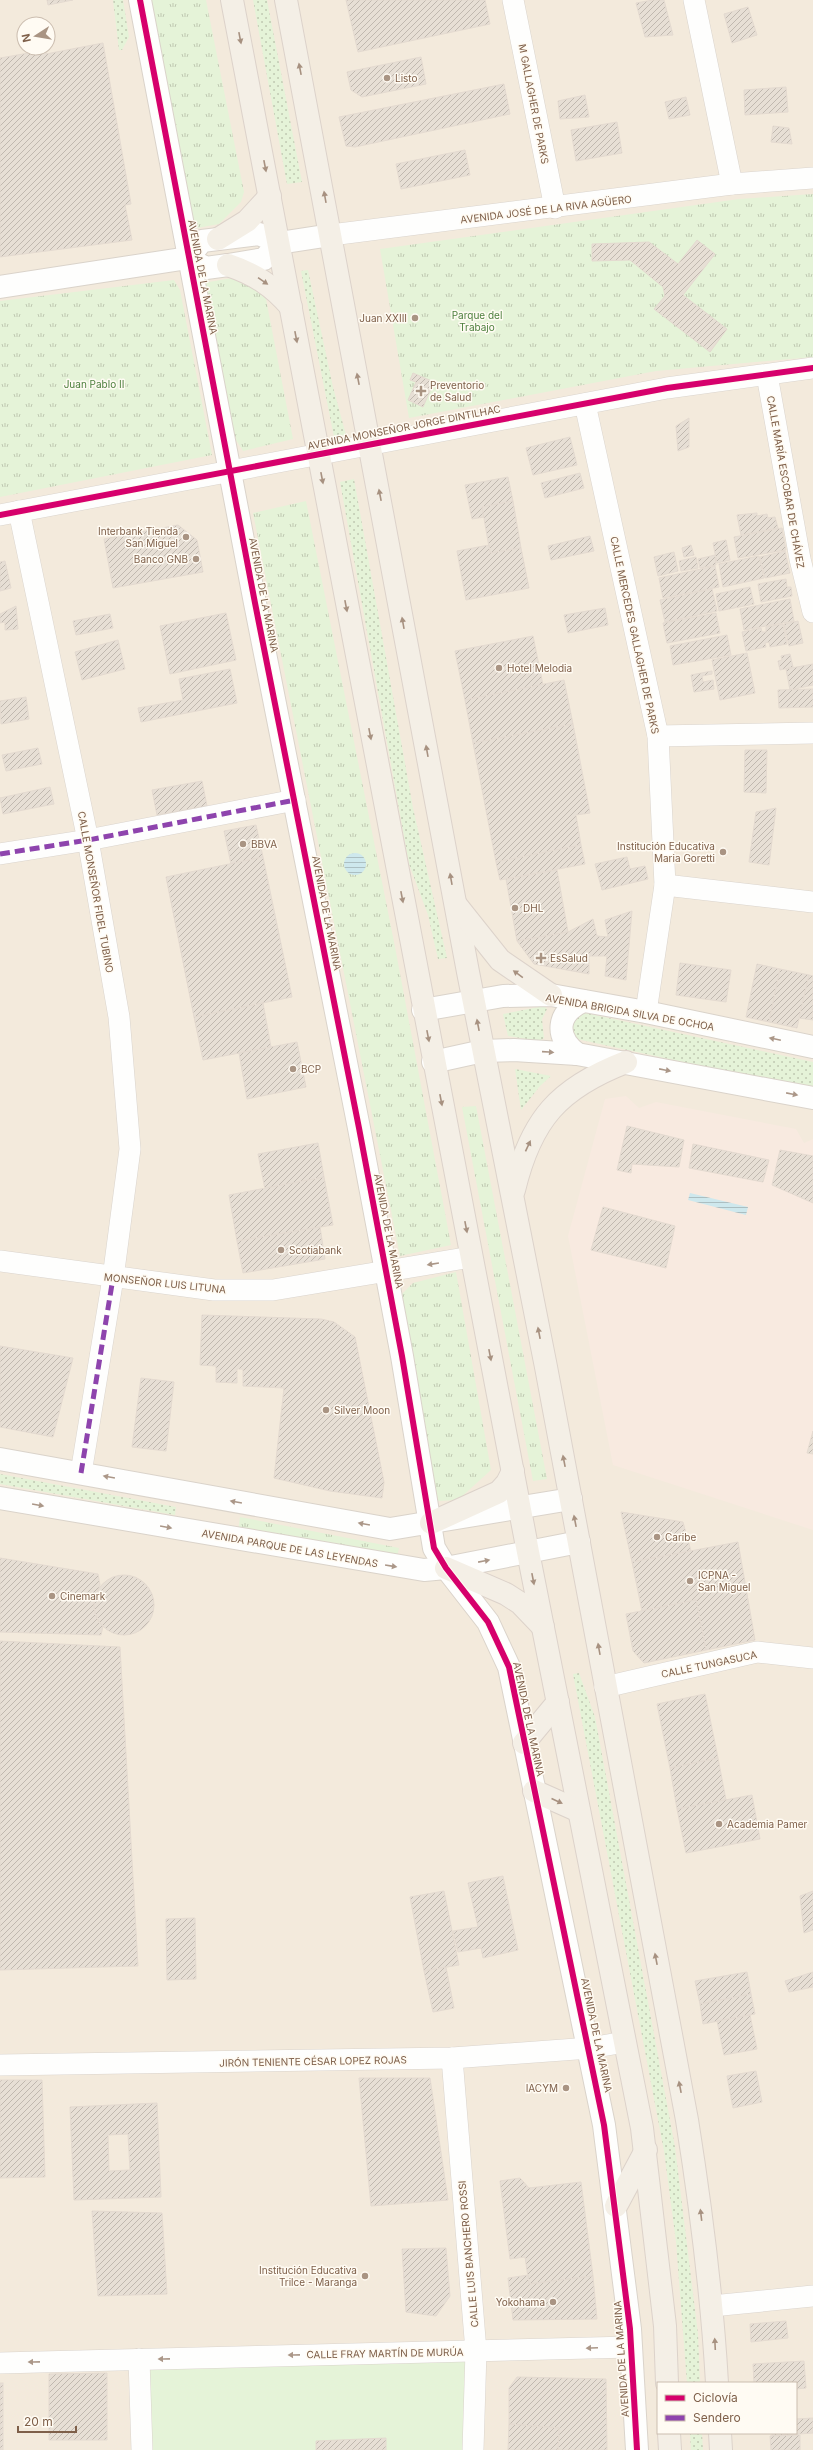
<svg xmlns="http://www.w3.org/2000/svg" width="813" height="2450" viewBox="0 0 813 2450" font-family="Inter,sans-serif">
<style>
.residential{fill:#f3eadc;fill-rule:evenodd}
.commercial{fill:#f8eae0}
.grass{fill:url(#grass-dots)}
.park{fill:url(#park-tufts)}
.pitch{fill:#e5f3d8}
.water{fill:url(#water-rules)}
.building{fill:url(#building-hatch);stroke:#e4dad0;fill-rule:evenodd}
.lines{fill:none;stroke-linecap:round;stroke-linejoin:round}
.street-casing{stroke:#dad4cd;stroke-width:22}
.secondary-casing{stroke:#dad3ca;stroke-width:24}
.primary-casing{stroke:#dcd2ca;stroke-width:24}
.street{stroke:#fefefd;stroke-width:21}
.secondary{stroke:#fefefd;stroke-width:22}
.primary{stroke:#f4efe6;stroke-width:22}
.quiet{stroke:#8e44ad;stroke-width:5;stroke-dasharray:10 5;stroke-linecap:butt}
.cycleway-casing{stroke:#fffbf3;stroke-width:8}
.cycleway{stroke:#d6006c;stroke-width:6}
.oneway{fill:#a79180}
.oneway2{fill:#ab9788}
.poi-dot{fill:#a99483;stroke:#fffbf3;stroke-width:1.5}
.labels{text-anchor:middle;stroke-width:3;stroke-linejoin:round;paint-order:stroke}
.poi-label{font-size:10px;fill:#7e5f49;stroke:#fffbf3;text-anchor:start}
.street-label{font-size:10px;fill:#7e5f49;stroke:#fffbf3}
.park-label{font-size:10px;fill:#4c7f3c;stroke:#fffbf3}
</style>
<defs>
<pattern id="grass-dots" width="8" height="8" patternUnits="userSpaceOnUse"><rect width="8" height="8" fill="#e5f3d8"/><path d="M2 2h.1M6 6h.1" fill="none" stroke="#bfc8b1" stroke-width="1.8" stroke-linecap="round"/></pattern>
<pattern id="park-tufts" width="24" height="20" patternUnits="userSpaceOnUse"><rect width="24" height="20" fill="#e5f3d8"/><path d="M3 7l-1-3M5 7V3M7 7l1-3M15 17l-1-3M17 17v-4M19 17l1-3" fill="none" stroke="#bfc8b1"/></pattern>
<pattern id="water-rules" width="6" height="5" patternUnits="userSpaceOnUse"><rect width="6" height="5" fill="#cee8ed"/><path d="M0 2.5h6" fill="none" stroke="#acbfc2"/></pattern>
<pattern id="building-hatch" width="6" height="6" patternUnits="userSpaceOnUse"><rect width="6" height="6" fill="#e7dfd5"/><path d="M-1 1l2-2M0 6l6-6M5 7l2-2" fill="none" stroke="#c0b8af"/></pattern>
</defs>
<rect width="100%" height="100%" fill="#faf7ef"/>
<path class="residential" d="M0,0H813V2450H0ZM24,24H48V48H24ZM658,2383H796V2433H658Z"/>
<path class="commercial" d="M626,1096L639,1108L656,1102L796,1129L804,1143L813,1139V1530L613,1465L568,1236L605,1099Z"/>
<g class="grass">
<path d="M113,0H123L129,37L122,50H119Z"/>
<path d="M253,0H267L302,182L287,184Z"/>
<path d="M308,270L333,387L346,435L334,437L301,271Z"/>
<path d="M354,479L413,808L447,958L438,959L428,915L409,864L340,482Z"/>
<path d="M544,1006L547,1009L542,1019L544,1038L540,1041L508,1036L503,1014Z"/>
<path d="M576,1011L813,1062V1090L572,1038L567,1029Z"/>
<path d="M515,1069L551,1076L540,1086L521,1110Z"/>
<path d="M0,1474L176,1507L175,1515L0,1484Z"/>
<path d="M579,1673L595,1717L675,2147L698,2334L700,2383H687L676,2242L664,2151L573,1674Z"/>
<path d="M690,2433H702L703,2450H691Z"/>
</g>
<g class="park">
<path d="M147,0H206L244,192L241,202L219,224L192,229Z"/>
<path d="M813,194V357L656,371L409,418L380,249L739,199Z"/>
<path d="M238,277L250,284L266,299L293,439L243,451L236,440L203,283Z"/>
<path d="M174,280L180,290L212,455L0,497V301Z"/>
<path d="M306,501L395,947L451,1245L400,1256L253,513Z"/>
<path d="M476,1106L547,1479L533,1481L462,1107Z"/>
<path d="M456,1272L491,1470L458,1500L438,1501L401,1295L413,1283Z"/>
<path d="M240,1517L399,1548L396,1562L238,1532Z"/>
</g>
<path class="pitch" d="M468,2357L464,2450H150L147,2365Z"/>
<g class="water">
<circle cx="355" cy="864" r="11"/>
<path d="M690,1193L748,1207L746,1215L688,1200Z"/>
</g>
<g class="building">
<path d="M47,0H73L48,5Z"/>
<path d="M346,0H485L490,24L358,52Z"/>
<path d="M653,0H664L673,35L645,37L636,3Z"/>
<path d="M748,7L757,35L732,43L724,14Z"/>
<path d="M103,43L131,204L125,205L132,240L0,257V58L46,50V54Z"/>
<path d="M421,57L426,84L362,97L351,90L347,72Z"/>
<path d="M504,84L510,114L355,147L346,146L339,117Z"/>
<path d="M786,87L788,112L745,115L744,90Z"/>
<path d="M585,95L589,117L560,119L558,101Z"/>
<path d="M686,97L690,115L669,119L665,102Z"/>
<path d="M617,122L622,153L576,161L571,130Z"/>
<path d="M773,126L789,128L792,144L771,142Z"/>
<path d="M465,150L470,175L401,189L396,164Z"/>
<path d="M697,240L715,254L683,295L727,329L710,352L654,309L665,296L663,287L630,260L592,261V244L649,242L678,264Z"/>
<path d="M413,373L434,382L423,407L408,400L416,382L410,380Z"/>
<path d="M689,418V447L678,451L676,426Z"/>
<path d="M570,437L577,465L533,475L526,448Z"/>
<path d="M580,473L584,488L545,498L541,483Z"/>
<path d="M508,477L513,501L482,507L484,517L472,519L465,485Z"/>
<path d="M513,501L521,548L490,553L482,507Z"/>
<path d="M757,513V516L767,514L768,518L775,517L778,528L741,535L737,515Z"/>
<path d="M178,525L197,540L203,572L113,588L104,539Z"/>
<path d="M782,528L786,550L738,558L734,537Z"/>
<path d="M590,536L594,551L551,560L548,546Z"/>
<path d="M726,540L730,560L717,563L713,543Z"/>
<path d="M489,545L490,553L521,548L529,588L466,600L457,551Z"/>
<path d="M691,545L694,555L684,557L682,548Z"/>
<path d="M785,551L790,573L765,578L760,557Z"/>
<path d="M674,552L678,571L658,576L654,557Z"/>
<path d="M715,555L716,565L700,568L698,559Z"/>
<path d="M759,556L764,578L723,587L719,564Z"/>
<path d="M696,557L698,568L681,571L679,561Z"/>
<path d="M5,561L11,588L0,591V562Z"/>
<path d="M715,566L719,587L663,598L659,578Z"/>
<path d="M786,579L787,587H791L792,596L761,602L758,584Z"/>
<path d="M750,587L754,604L719,611L716,594Z"/>
<path d="M712,589L717,611L665,622L660,600Z"/>
<path d="M790,599L794,621L744,630L740,609Z"/>
<path d="M16,606L18,629L5,630V622L0,623V614Z"/>
<path d="M605,608L608,625L568,633L564,615Z"/>
<path d="M226,613L236,660L170,674L160,626Z"/>
<path d="M716,613L720,633L667,643L663,623Z"/>
<path d="M110,614L113,628L76,635L73,621Z"/>
<path d="M798,621L803,643L789,646L784,624Z"/>
<path d="M783,624L787,644L770,647L769,642L765,643L766,647L746,651L742,632L761,628L762,632H766V627Z"/>
<path d="M727,635L731,655L673,665L670,646Z"/>
<path d="M533,636L543,685L465,700L455,651Z"/>
<path d="M118,640L125,669L82,680L75,652Z"/>
<path d="M747,653L755,693L720,700L712,660Z"/>
<path d="M790,654L793,667L780,670L778,661L782,660L781,656Z"/>
<path d="M813,664V685L790,690L786,669Z"/>
<path d="M230,669L237,703L141,722L138,708L183,700L179,679Z"/>
<path d="M712,671V674L702,676L703,682L713,680L714,689L694,692L691,675Z"/>
<path d="M564,680L573,724L473,743L465,700Z"/>
<path d="M813,689V707L779,708L778,690Z"/>
<path d="M26,697L29,719L1,724L0,701Z"/>
<path d="M573,724L590,813L576,815L581,845L496,862L473,743Z"/>
<path d="M38,748L42,764L6,771L2,755Z"/>
<path d="M745,750H767L766,793L744,792Z"/>
<path d="M202,781L207,806L157,815L152,790Z"/>
<path d="M50,787L54,804L3,814L0,798Z"/>
<path d="M776,808L769,865L749,862L756,812Z"/>
<path d="M256,825L263,857L231,864L224,831Z"/>
<path d="M581,845L585,864L500,880L496,862Z"/>
<path d="M263,857L292,997L194,1017L166,877Z"/>
<path d="M627,857L630,869L645,866L648,879L602,890L595,864Z"/>
<path d="M557,870L568,932L517,941L506,879Z"/>
<path d="M632,911L626,980L605,976L607,956H589V974L534,964L517,941L568,932L593,919L597,936L608,937L605,920Z"/>
<path d="M680,963L731,970L726,1002L676,995Z"/>
<path d="M757,964L780,969L769,1022L746,1017Z"/>
<path d="M780,969L809,975L797,1028L769,1022Z"/>
<path d="M809,975L813,976V1020L799,1018Z"/>
<path d="M263,1003L271,1047L203,1060L194,1017Z"/>
<path d="M297,1042L306,1087L247,1099L239,1053Z"/>
<path d="M627,1126L684,1140L679,1167L632,1164L631,1173L617,1170Z"/>
<path d="M318,1143L324,1177L265,1189L258,1154Z"/>
<path d="M693,1144L769,1160L763,1182L689,1168Z"/>
<path d="M780,1150L813,1156V1203L772,1185Z"/>
<path d="M324,1177L333,1225L237,1241L229,1195Z"/>
<path d="M603,1207L675,1226L666,1268L591,1250Z"/>
<path d="M320,1227L325,1259L243,1273L237,1241Z"/>
<path d="M202,1315L321,1319L334,1322L355,1337L384,1482L382,1498L330,1491L274,1478L284,1388L243,1386V1369H237V1383L216,1382V1366L200,1365Z"/>
<path d="M0,1346L73,1358L53,1437L0,1427Z"/>
<path d="M141,1378L174,1382L166,1451L132,1447Z"/>
<path d="M813,1431V1454L807,1453Z"/>
<path d="M621,1512L683,1522L691,1551L632,1562Z"/>
<path d="M738,1542L755,1640L706,1650L696,1600L642,1611L632,1562Z"/>
<path d="M0,1558L98,1574L100,1585L94,1602L97,1619L103,1626L101,1635L0,1632Z"/>
<circle cx="124" cy="1605" r="30"/>
<path d="M696,1600L706,1650L644,1663L633,1651L626,1614Z"/>
<path d="M0,1641L120,1647L138,1966L0,1970Z"/>
<path d="M705,1694L718,1758L670,1768L657,1704Z"/>
<path d="M718,1758L726,1800L677,1809L670,1768Z"/>
<path d="M752,1795L760,1839L686,1853L677,1809Z"/>
<path d="M503,1876L518,1950L483,1958L481,1948L458,1952L453,1931L478,1927L468,1883Z"/>
<path d="M444,1891L459,1965L424,1971L410,1897Z"/>
<path d="M813,1891V1930L804,1933L800,1896Z"/>
<path d="M195,1918L196,1979L167,1980L166,1919Z"/>
<path d="M446,1967L454,2008L433,2012L424,1971Z"/>
<path d="M747,1972L751,1994L700,2004L695,1981Z"/>
<path d="M813,1972V1987L789,1992L785,1981Z"/>
<path d="M751,1994L755,2014L703,2024L700,2004Z"/>
<path d="M750,2015L757,2049L724,2055L717,2021Z"/>
<path d="M756,2071L762,2102L733,2108L727,2076Z"/>
<path d="M359,2078H430L448,2200L371,2206Z"/>
<path d="M0,2080H42L45,2177L0,2178Z"/>
<path d="M157,2103L161,2197L74,2200L70,2107ZM128,2134L130,2170L109,2171L108,2135Z"/>
<path d="M520,2178L529,2188L581,2182L593,2276L529,2284L525,2257L510,2259L500,2181Z"/>
<path d="M92,2211L162,2213L167,2294L98,2296Z"/>
<path d="M446,2248L450,2296L436,2316L406,2312L402,2249Z"/>
<path d="M528,2275L529,2284L593,2276L597,2319L513,2320L508,2278Z"/>
<path d="M786,2321L788,2338L751,2342L750,2324Z"/>
<path d="M804,2361L806,2388L796,2389V2383H754L753,2364Z"/>
<path d="M107,2373V2440H49V2374Z"/>
<path d="M517,2377L606,2379L607,2450H558L559,2428L509,2424V2388Z"/>
<rect x="0" y="2383" width="3" height="67"/>
<path d="M813,2418V2433L772,2436V2433H796V2419Z"/>
<path d="M509,2424L559,2428L558,2450H508Z"/>
<path d="M800,2435V2450H771L770,2436Z"/>
<path d="M386,2438V2450H316V2441Z"/>
</g>
<g class="lines">
<g class="street-casing">
<g id="street">
<path d="M513,0L555,208"/>
<path d="M694,0L732,184"/>
<path d="M331,235L732,184L813,178"/>
<path d="M767,375L800,559L813,612"/>
<path d="M585,404L658,736L665,885L646,1012"/>
<path d="M19,511L88,840L119,1017L130,1149L113,1278L81,1473"/>
<path d="M0,515L667,388L813,368"/>
<path d="M658,736L813,733"/>
<path d="M0,854L88,840L295,800"/>
<path d="M665,885L813,902"/>
<path d="M0,1261L214,1290H273L471,1257"/>
<path d="M605,1687L757,1652L813,1658"/>
<path d="M452,2058L476,2351L473,2450"/>
<path d="M0,2065L452,2058L590,2048L625,2042"/>
<path d="M712,2306L813,2296"/>
<path d="M139,2359L142,2450"/>
<path d="M0,2363L631,2347"/>
</g>
</g>
<g class="secondary-casing">
<g id="secondary">
<path d="M140,0L255,603L359,1128L402,1356L434,1548L446,1568L488,1622L509,1667L604,2125L630,2329L637,2450"/>
<path d="M188,258L202,241L259,234L279,243L331,235"/>
<path d="M0,287L188,258L206,268L228,265L264,259L279,243"/>
<path d="M423,1010L503,996L551,995L646,1012L813,1047"/>
<path d="M577,1054C554,1036 557,1013 583,1001"/>
<path d="M433,1062L483,1051L514,1050L577,1054L813,1098"/>
<path d="M0,1459L390,1529L571,1499"/>
<path d="M0,1498L424,1570L446,1568L579,1542"/>
</g>
</g>
<g class="primary-casing">
<g id="primary">
<path d="M232,0L528,1552L642,2128L665,2326L667,2383"/>
<path d="M286,0L468,972L546,1367L687,2120C701,2208 712,2295 717,2383"/>
<path d="M218,239L247,221L270,196"/>
<path d="M228,265C255,274 273,286 291,307"/>
<path d="M457,906L500,960L551,995"/>
<path d="M514,1190C531,1119 559,1088 626,1062"/>
<path d="M431,1523L499,1492L507,1483L513,1471"/>
<path d="M446,1568L506,1594L520,1603L543,1627"/>
<path d="M524,1743L558,1702"/>
<path d="M534,1791L579,1811"/>
<path d="M616,2206L646,2150"/>
<path d="M669,2433L670,2450"/>
<path d="M720,2433L721,2450"/>
</g>
</g>
<use href="#street" class="street"/>
<use href="#secondary" class="secondary"/>
<use href="#primary" class="primary"/>
<g class="quiet">
<path d="M0,854L88,840L295,800"/>
<path d="M81,1473L113,1278"/>
</g>
<g class="cycleway-casing">
<g id="cycleway">
<path d="M140,0L255,603L359,1128L402,1356L434,1548L446,1568L488,1622L509,1667L604,2125L630,2329L637,2450"/>
<path d="M0,515L667,388L813,368"/>
</g>
</g>
<use href="#cycleway" class="cycleway"/>
</g>
<defs><path id="oneway-solid" d="M-6-.8H1V-3.2L6.5 0L1 3.2V.8H-6Z"/></defs>
<g class="oneway">
<use href="#oneway-solid" transform="translate(240 38) rotate(79)"/>
<use href="#oneway-solid" transform="translate(300 69) rotate(-101)"/>
<use href="#oneway-solid" transform="translate(265 166) rotate(79)"/>
<use href="#oneway-solid" transform="translate(325 197) rotate(-100)"/>
<use href="#oneway-solid" transform="translate(263 281) rotate(34)"/>
<use href="#oneway-solid" transform="translate(296 337) rotate(79)"/>
<use href="#oneway-solid" transform="translate(358 379) rotate(-101)"/>
<use href="#oneway-solid" transform="translate(322 478) rotate(79)"/>
<use href="#oneway-solid" transform="translate(380 495) rotate(-101)"/>
<use href="#oneway-solid" transform="translate(346 606) rotate(79)"/>
<use href="#oneway-solid" transform="translate(403 623) rotate(-100)"/>
<use href="#oneway-solid" transform="translate(370 734) rotate(79)"/>
<use href="#oneway-solid" transform="translate(427 751) rotate(-100)"/>
<use href="#oneway-solid" transform="translate(451 879) rotate(-100)"/>
<use href="#oneway-solid" transform="translate(402 897) rotate(79)"/>
<use href="#oneway-solid" transform="translate(518 974) rotate(-144)"/>
<use href="#oneway-solid" transform="translate(478 1025) rotate(-101)"/>
<use href="#oneway-solid" transform="translate(428 1036) rotate(79)"/>
<use href="#oneway-solid" transform="translate(441 1100) rotate(79)"/>
<use href="#oneway-solid" transform="translate(528 1146) rotate(-65)"/>
<use href="#oneway-solid" transform="translate(466 1227) rotate(79)"/>
<use href="#oneway-solid" transform="translate(539 1333) rotate(-101)"/>
<use href="#oneway-solid" transform="translate(490 1355) rotate(79)"/>
<use href="#oneway-solid" transform="translate(564 1461) rotate(-101)"/>
<use href="#oneway-solid" transform="translate(575 1521) rotate(-101)"/>
<use href="#oneway-solid" transform="translate(533 1579) rotate(79)"/>
<use href="#oneway-solid" transform="translate(599 1649) rotate(-100)"/>
<use href="#oneway-solid" transform="translate(557 1801) rotate(24)"/>
<use href="#oneway-solid" transform="translate(656 1959) rotate(-101)"/>
<use href="#oneway-solid" transform="translate(680 2087) rotate(-101)"/>
<use href="#oneway-solid" transform="translate(701 2215) rotate(-97)"/>
<use href="#oneway-solid" transform="translate(715 2344) rotate(-93)"/>
</g>
<g class="oneway2">
<use href="#oneway-solid" transform="translate(775 1039) rotate(-168)"/>
<use href="#oneway-solid" transform="translate(548 1052) rotate(4)"/>
<use href="#oneway-solid" transform="translate(665 1070) rotate(11)"/>
<use href="#oneway-solid" transform="translate(792 1094) rotate(11)"/>
<use href="#oneway-solid" transform="translate(433 1264) rotate(171)"/>
<use href="#oneway-solid" transform="translate(109 1477) rotate(-170)"/>
<use href="#oneway-solid" transform="translate(236 1502) rotate(-170)"/>
<use href="#oneway-solid" transform="translate(38 1505) rotate(10)"/>
<use href="#oneway-solid" transform="translate(364 1524) rotate(-170)"/>
<use href="#oneway-solid" transform="translate(166 1527) rotate(10)"/>
<use href="#oneway-solid" transform="translate(484 1561) rotate(-11)"/>
<use href="#oneway-solid" transform="translate(391 1566) rotate(9)"/>
<use href="#oneway-solid" transform="translate(592 2348) rotate(178)"/>
<use href="#oneway-solid" transform="translate(294 2355) rotate(179)"/>
<use href="#oneway-solid" transform="translate(164 2359) rotate(179)"/>
<use href="#oneway-solid" transform="translate(34 2362) rotate(179)"/>
</g>
<g class="poi-dot">
<circle cx="387" cy="78" r="4"/>
<circle cx="415" cy="318" r="4"/>
<path d="M419 385h4v4h4v4h-4v4h-4v-4h-4v-4h4z"/>
<circle cx="186" cy="537" r="4"/>
<circle cx="196" cy="559" r="4"/>
<circle cx="499" cy="668" r="4"/>
<circle cx="243" cy="844" r="4"/>
<circle cx="723" cy="852" r="4"/>
<circle cx="515" cy="908" r="4"/>
<path d="M539 952h4v4h4v4h-4v4h-4v-4h-4v-4h4z"/>
<circle cx="293" cy="1069" r="4"/>
<circle cx="281" cy="1250" r="4"/>
<circle cx="326" cy="1410" r="4"/>
<circle cx="657" cy="1537" r="4"/>
<circle cx="690" cy="1581" r="4"/>
<circle cx="52" cy="1596" r="4"/>
<circle cx="719" cy="1824" r="4"/>
<circle cx="566" cy="2088" r="4"/>
<circle cx="365" cy="2276" r="4"/>
<circle cx="553" cy="2302" r="4"/>
</g>
<g class="labels">
<g class="poi-label">
<text x="395" y="82">Listo</text>
<text x="407" y="322" text-anchor="end">Juan XXIII</text>
<text x="430" y="389">Preventorio<tspan x="430" dy="12">de Salud</tspan></text>
<text x="178" y="535" text-anchor="end">Interbank Tienda<tspan x="178" dy="12">San Miguel</tspan></text>
<text x="188" y="563" text-anchor="end">Banco GNB</text>
<text x="507" y="672">Hotel Melodia</text>
<text x="251" y="848">BBVA</text>
<text x="715" y="850" text-anchor="end">Institución Educativa<tspan x="715" dy="12">Maria Goretti</tspan></text>
<text x="523" y="912">DHL</text>
<text x="550" y="962">EsSalud</text>
<text x="301" y="1073">BCP</text>
<text x="289" y="1254">Scotiabank</text>
<text x="334" y="1414">Silver Moon</text>
<text x="665" y="1541">Caribe</text>
<text x="698" y="1579">ICPNA -<tspan x="698" dy="12">San Miguel</tspan></text>
<text x="60" y="1600">Cinemark</text>
<text x="727" y="1828">Academia Pamer</text>
<text x="558" y="2092" text-anchor="end">IACYM</text>
<text x="357" y="2274" text-anchor="end">Institución Educativa<tspan x="357" dy="12">Trilce - Maranga</tspan></text>
<text x="545" y="2306" text-anchor="end">Yokohama</text>
</g>
<g class="street-label">
<text transform="translate(534 104) rotate(79)" y="4">M GALLAGHER DE PARKS</text>
<text transform="translate(546 209) rotate(-7)" y="4">AVENIDA JOSÉ DE LA RIVA AGÜERO</text>
<text transform="translate(203 277) rotate(79)" y="4">AVENIDA DE LA MARINA</text>
<text transform="translate(404 427) rotate(-11)" y="4">AVENIDA MONSEÑOR JORGE DINTILHAC</text>
<text transform="translate(786 482) rotate(80)" y="4">CALLE MARÍA ESCOBAR DE CHÁVEZ</text>
<text transform="translate(264 595) rotate(79)" y="4">AVENIDA DE LA MARINA</text>
<text transform="translate(635 635) rotate(78)" y="4">CALLE MERCEDES GALLAGHER DE PARKS</text>
<text transform="translate(96 892) rotate(80)" y="4">CALLE MONSEÑOR FIDEL TUBINO</text>
<text transform="translate(327 913) rotate(79)" y="4">AVENIDA DE LA MARINA</text>
<text transform="translate(630 1012) rotate(10)" y="4">AVENIDA BRIGIDA SILVA DE OCHOA</text>
<text transform="translate(389 1231) rotate(79)" y="4">AVENIDA DE LA MARINA</text>
<text transform="translate(165 1283) rotate(6)" y="4">MONSEÑOR LUIS LITUNA</text>
<text transform="translate(290 1548) rotate(10)" y="4">AVENIDA PARQUE DE LAS LEYENDAS</text>
<text transform="translate(709 1664) rotate(-12)" y="4">CALLE TUNGASUCA</text>
<text transform="translate(529 1719) rotate(78)" y="4">AVENIDA DE LA MARINA</text>
<text transform="translate(597 2035) rotate(78)" y="4">AVENIDA DE LA MARINA</text>
<text transform="translate(313 2061) rotate(-1)" y="4">JIRÓN TENIENTE CÉSAR LOPEZ ROJAS</text>
<text transform="translate(468 2254) rotate(-95)" y="4">CALLE LUIS BANCHERO ROSSI</text>
<text transform="translate(385 2353) rotate(-1)" y="4">CALLE FRAY MARTÍN DE MURÚA</text>
<text transform="translate(621 2359) rotate(-94)" y="4">AVENIDA DE LA MARINA</text>
</g>
<g class="park-label">
<text x="477" y="319">Parque del<tspan x="477" dy="12">Trabajo</tspan></text>
<text x="94" y="388">Juan Pablo II</text>
</g>
</g>
<rect x="657" y="2382" width="140" height="52" fill="#fffbf3" stroke="#cbbdaf"/>
<rect x="665" y="2395" width="20" height="6" fill="#d6006c" stroke="#cbbdaf"/>
<text x="693" y="2402" font-size="12" fill="#7e5f49">Ciclovía</text>
<rect x="665" y="2415" width="20" height="6" fill="#8e44ad" stroke="#cbbdaf"/>
<text x="693" y="2422" font-size="12" fill="#7e5f49">Sendero</text>
<g transform="translate(36 36) rotate(258)"><circle r="19" fill="#fffbf3" stroke="#cbbdaf"/>
<path d="M0-3L7 15L0 10L-7 15Z" fill="#a99483"/>
<text y="-6" font-size="11" font-weight="bold" text-anchor="middle" fill="#7e5f49">N</text>
</g>
<path d="M18 2426v6h58v-6" fill="none" stroke="#7e5f49" stroke-width="2"/>
<text x="24" y="2426" font-size="12" fill="#7e5f49" stroke="#fffbf3" stroke-width="3" paint-order="stroke">20 m</text>
</svg>
